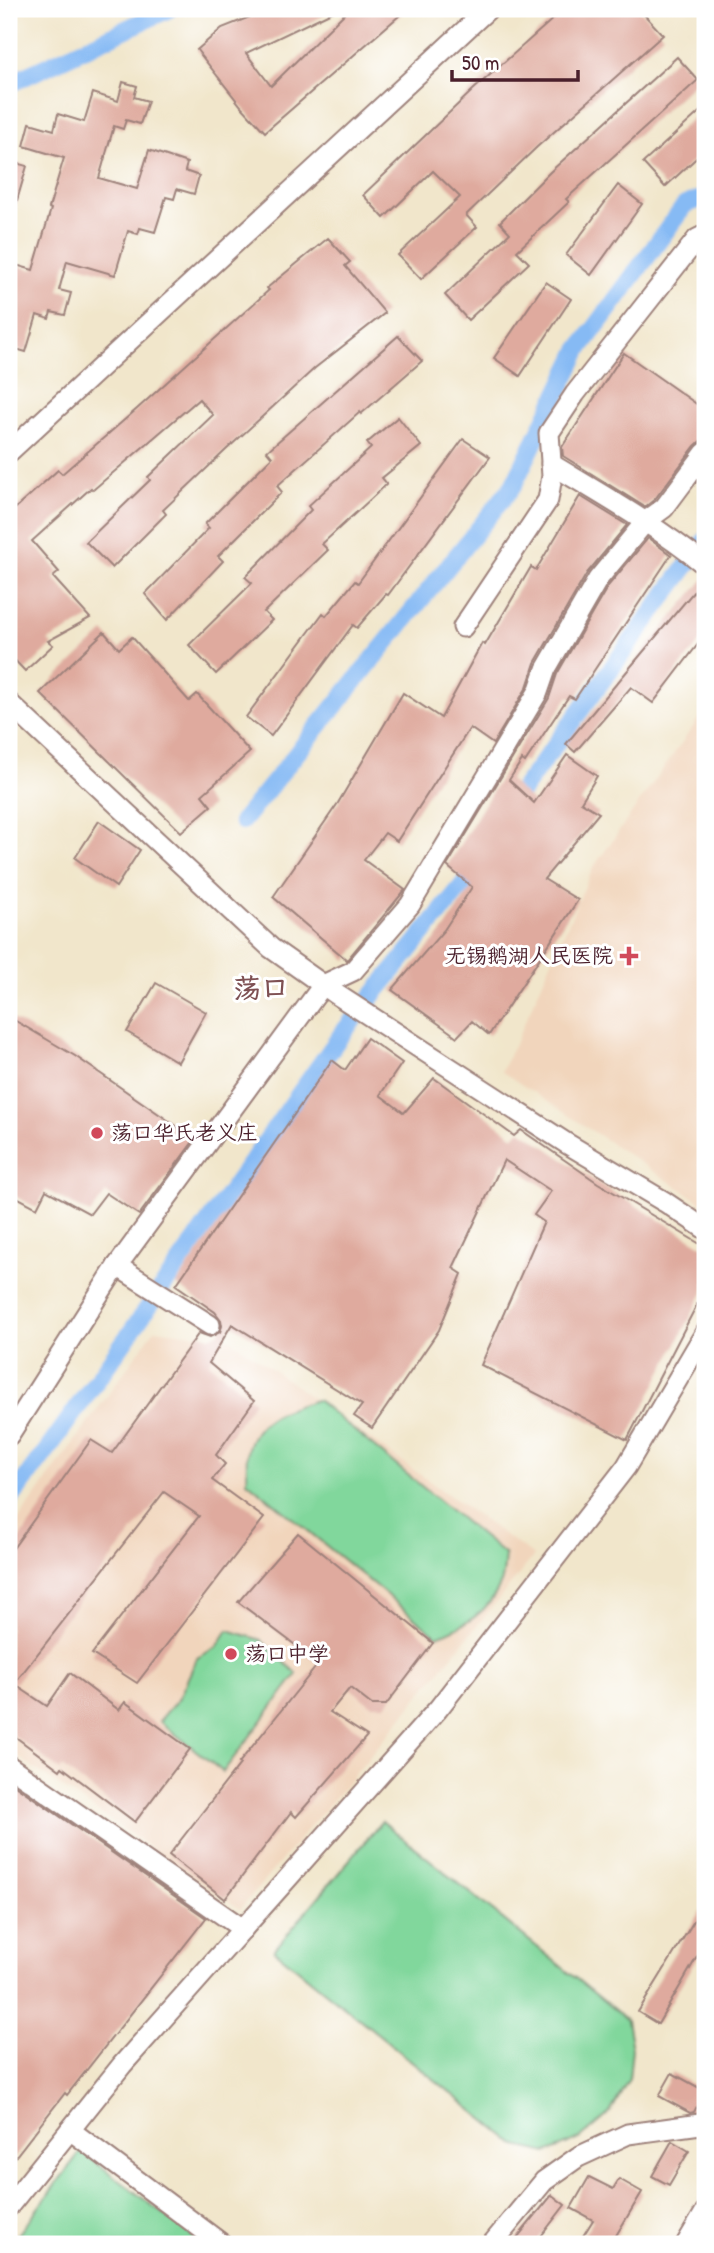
<svg xmlns="http://www.w3.org/2000/svg" width="714" height="2253" viewBox="0 0 714 2253" font-family="'Patrick Hand','LXGW WenKai TC',sans-serif">
<style>
.built{fill:#f1d5bc}
.green{fill:#81d79c;stroke:#667b64;stroke-width:2}
.lines{fill:none;stroke-linecap:round;stroke-linejoin:round}
.canal{stroke:#86baf4;stroke-width:18}
.building{fill:#dfaa9e}
.minor-casing{stroke:#9e827b;stroke-width:23}
.minor{stroke:#fff;stroke-width:19}
.poi-dot{fill:#d1495b;stroke:#fff;stroke-width:2.5}
.labels{text-anchor:middle;stroke-width:6;stroke-linejoin:round;paint-order:stroke}
.poi-label{font-size:21px;fill:#4a1f2b;stroke:#fff;text-anchor:start}
.district-label{font-size:28px;font-weight:bold;fill:#7e5053;stroke:#fff}
</style>
<rect width="100%" height="100%" fill="#fff"/>
<filter id="ink" filterUnits="userSpaceOnUse"><feTurbulence type="fractalNoise" baseFrequency=".0143" numOctaves="2"/><feDisplacementMap in="SourceGraphic" scale="14" xChannelSelector="R" yChannelSelector="G"/><feConvolveMatrix kernelMatrix="1 2 1 2 8 2 1 2 1" color-interpolation-filters="sRGB"/></filter>
<filter id="wash" filterUnits="userSpaceOnUse"><feTurbulence type="fractalNoise" baseFrequency=".00686" numOctaves="4" result="noise"/><feDisplacementMap in="SourceGraphic" scale="28" xChannelSelector="R" yChannelSelector="G"/><feGaussianBlur stdDeviation="1.57" result="paint"/><feColorMatrix in="noise" values="0 0 0 0 0 0 0 0 0 0 0 0 0 0 0 0 0 1.4 0 .05"/><feComposite in="paint" operator="in"/></filter>
<g filter="url(#wash)">
<rect width="100%" height="100%" fill="#f1e6cb"/>
<g class="built">
<path d="M705,710V1205L501,1071L515,1044L593,868Z"/>
<path d="M155,1329L230,1339L534,1556L362,1766L240,1909L9,1751V1533Z"/>
</g>
<g class="green">
<path d="M317,1400L505,1555C504,1564 504,1575 501,1583C489,1612 465,1626 437,1636L247,1481C248,1471 245,1457 248,1448C257,1415 289,1408 317,1400Z"/>
<path d="M228,1630L261,1640L297,1674L223,1772L159,1721L179,1698L197,1658L217,1647Z"/>
<path d="M382,1821L627,2020L632,2049L629,2079L610,2113L580,2139L547,2153L517,2146L274,1950Z"/>
<path d="M81,2151L203,2244H11Z"/>
</g>
<g class="lines">
<g class="canal">
<path d="M9,84L169,9"/>
<path d="M508,809L705,541"/>
<path d="M242,821L513,486L579,350L685,205L705,197"/>
<path d="M9,1501L48,1449L341,1035L475,870L479,861"/>
</g>
</g>
<g id="blocks">
<g class="building">
<path d="M270,9H338L246,53L271,86L349,9H407L265,132L241,106L197,50L222,28Z"/>
<path d="M564,9H639L663,35L537,147L466,215L477,227L421,279L398,255L460,197L433,171L384,218L363,195L473,90Z"/>
<path d="M677,57L698,80L566,199L569,202L517,251L529,263L468,320L445,295L510,233L500,222L550,172Z"/>
<path d="M123,82L137,86L134,97L148,101L140,124L126,120L123,129L114,126L99,178L137,189L149,150L187,163L185,171L199,176L194,194L177,189L174,199L166,197L155,232L140,228L138,234L128,231L115,275L67,261L59,290L71,293L65,315L51,312L49,319L37,315L26,352L9,347V263L33,270L51,209L49,208L64,158L24,146L30,123L54,130L58,114L84,122L93,93L118,101Z"/>
<path d="M705,107V150L665,187L643,163Z"/>
<path d="M9,161L27,166L13,214H9Z"/>
<path d="M618,185L642,204L591,275L566,255Z"/>
<path d="M328,238L350,262L345,266L385,313L315,368L226,450L163,510L166,514L112,568L86,542L150,480L148,477L213,415L199,399L93,490L91,488L32,541L59,572L53,577L90,618L48,641L53,645L25,671L9,654V514L58,470L62,474L137,409L269,290L267,288Z"/>
<path d="M546,282L571,299L520,376L494,358Z"/>
<path d="M398,336L422,361L361,414L360,412L277,486L282,492L218,556L223,561L167,620L145,594L209,528L205,524L272,457L267,451Z"/>
<path d="M624,353L705,410V437L695,446L655,499L645,507L563,456L562,447Z"/>
<path d="M398,417L421,446L382,478L387,484L322,544L328,550L264,612L272,620L216,674L189,645L252,583L245,577L311,510L308,506L371,448L367,443Z"/>
<path d="M463,439L490,457L388,595L386,594L357,628L353,625L271,736L246,717L323,613L326,616L355,581L358,583Z"/>
<path d="M580,496L627,525L587,573L535,663L527,687L493,744L470,728L397,841L385,833L364,860L405,890L347,960L273,897L338,803L403,693L441,718L482,643L485,645L531,567L536,570Z"/>
<path d="M648,538L671,555L575,699L569,696L525,762L522,760L509,780L534,803L567,755L597,776L581,802L599,813L544,879L578,900L489,1035L472,1021L457,1037L392,990L444,930L472,887L447,866L549,698L557,674L608,586Z"/>
<path d="M705,578V635L653,703L631,687L575,752L566,744Z"/>
<path d="M104,632L119,649L132,637L189,701L197,694L250,752L202,795L211,806L181,832L40,693Z"/>
<path d="M99,821L140,850L116,887L75,858Z"/>
<path d="M156,983L206,1012L178,1062L127,1032Z"/>
<path d="M9,1017L75,1056L195,1139L139,1215L106,1193L90,1214L46,1190L37,1208L9,1193Z"/>
<path d="M367,1038L402,1063L380,1095L404,1113L434,1078L514,1136L521,1130L598,1183L705,1247V1289L627,1440L481,1365L544,1222L534,1215L551,1191L504,1160L453,1268L462,1274L439,1330L372,1428L354,1416L362,1405L232,1324L209,1363L254,1401L216,1455L225,1464L212,1480L264,1518L137,1683L92,1654L199,1516L164,1492L14,1684L47,1706L70,1673L119,1710L125,1702L190,1749L135,1822L62,1767L60,1770L9,1732V1554L91,1440L112,1453L199,1333L210,1337L220,1332L222,1326L221,1320L215,1312L176,1285L332,1060L345,1070Z"/>
<path d="M298,1533L433,1643L386,1705H372L350,1688L330,1712L367,1736L296,1817L291,1812L225,1899L169,1855L240,1764L239,1763L319,1663L238,1602Z"/>
<path d="M9,1781L206,1918L67,2095L65,2093L9,2165Z"/>
<path d="M705,1903V1943L658,2024L638,2012Z"/>
<path d="M672,2073L705,2091L694,2112L690,2113L659,2096Z"/>
<path d="M672,2141L689,2151L669,2185L652,2176Z"/>
<path d="M589,2177L613,2189L619,2179L642,2192L611,2244H578L593,2220L571,2208Z"/>
<path d="M552,2195L565,2205L535,2244H512Z"/>
</g>
</g>
</g>
<g filter="url(#ink)">
<use href="#blocks" fill-opacity="0" stroke="#9e827b" stroke-width="2"/>
<g class="lines">
<g class="minor-casing">
<g id="minor">
<path d="M9,452L488,9"/>
<path d="M551,464C604,496 657,526 705,565"/>
<path d="M463,627L548,500L552,476L549,433L575,394L697,239L705,235"/>
<path d="M9,703L271,948L336,994L566,1143L665,1202L705,1229"/>
<path d="M210,1325L117,1266L323,985L353,971L410,905L538,692L546,669L598,579L646,521L664,508L705,453"/>
<path d="M9,1435L117,1266"/>
<path d="M9,1766L243,1929"/>
<path d="M70,2130L222,2244"/>
<path d="M9,2206L122,2065L438,1709L626,1467L705,1333"/>
<path d="M492,2244L544,2181L578,2157L628,2134L700,2124L705,2125"/>
<path d="M686,2244L705,2212"/>
</g>
</g>
<use href="#minor" class="minor"/>
</g>
</g>
<g class="poi-dot">
<path d="M625.5 945.5h7v7h7v7h-7v7h-7v-7h-7v-7h7z"/>
<circle cx="97" cy="1133" r="7"/>
<circle cx="231" cy="1654" r="7"/>
</g>
<g class="labels">
<g class="poi-label">
<text x="613" y="963" text-anchor="end">无锡鹅湖人民医院</text>
<text x="111" y="1140">荡口华氏老义庄</text>
<text x="245" y="1661">荡口中学</text>
</g>
<g class="district-label">
<text x="261" y="998">荡口</text>
</g>
</g>
<rect width="714" height="2253" fill="none" stroke="#fff" stroke-width="35"/>
<path d="M452 70v10h126v-10" fill="none" stroke="#4a1f2b" stroke-width="3.5"/>
<text x="462" y="70" font-size="21" fill="#4a1f2b" stroke="#ffffff" stroke-width="5" paint-order="stroke">50 m</text>
</svg>
